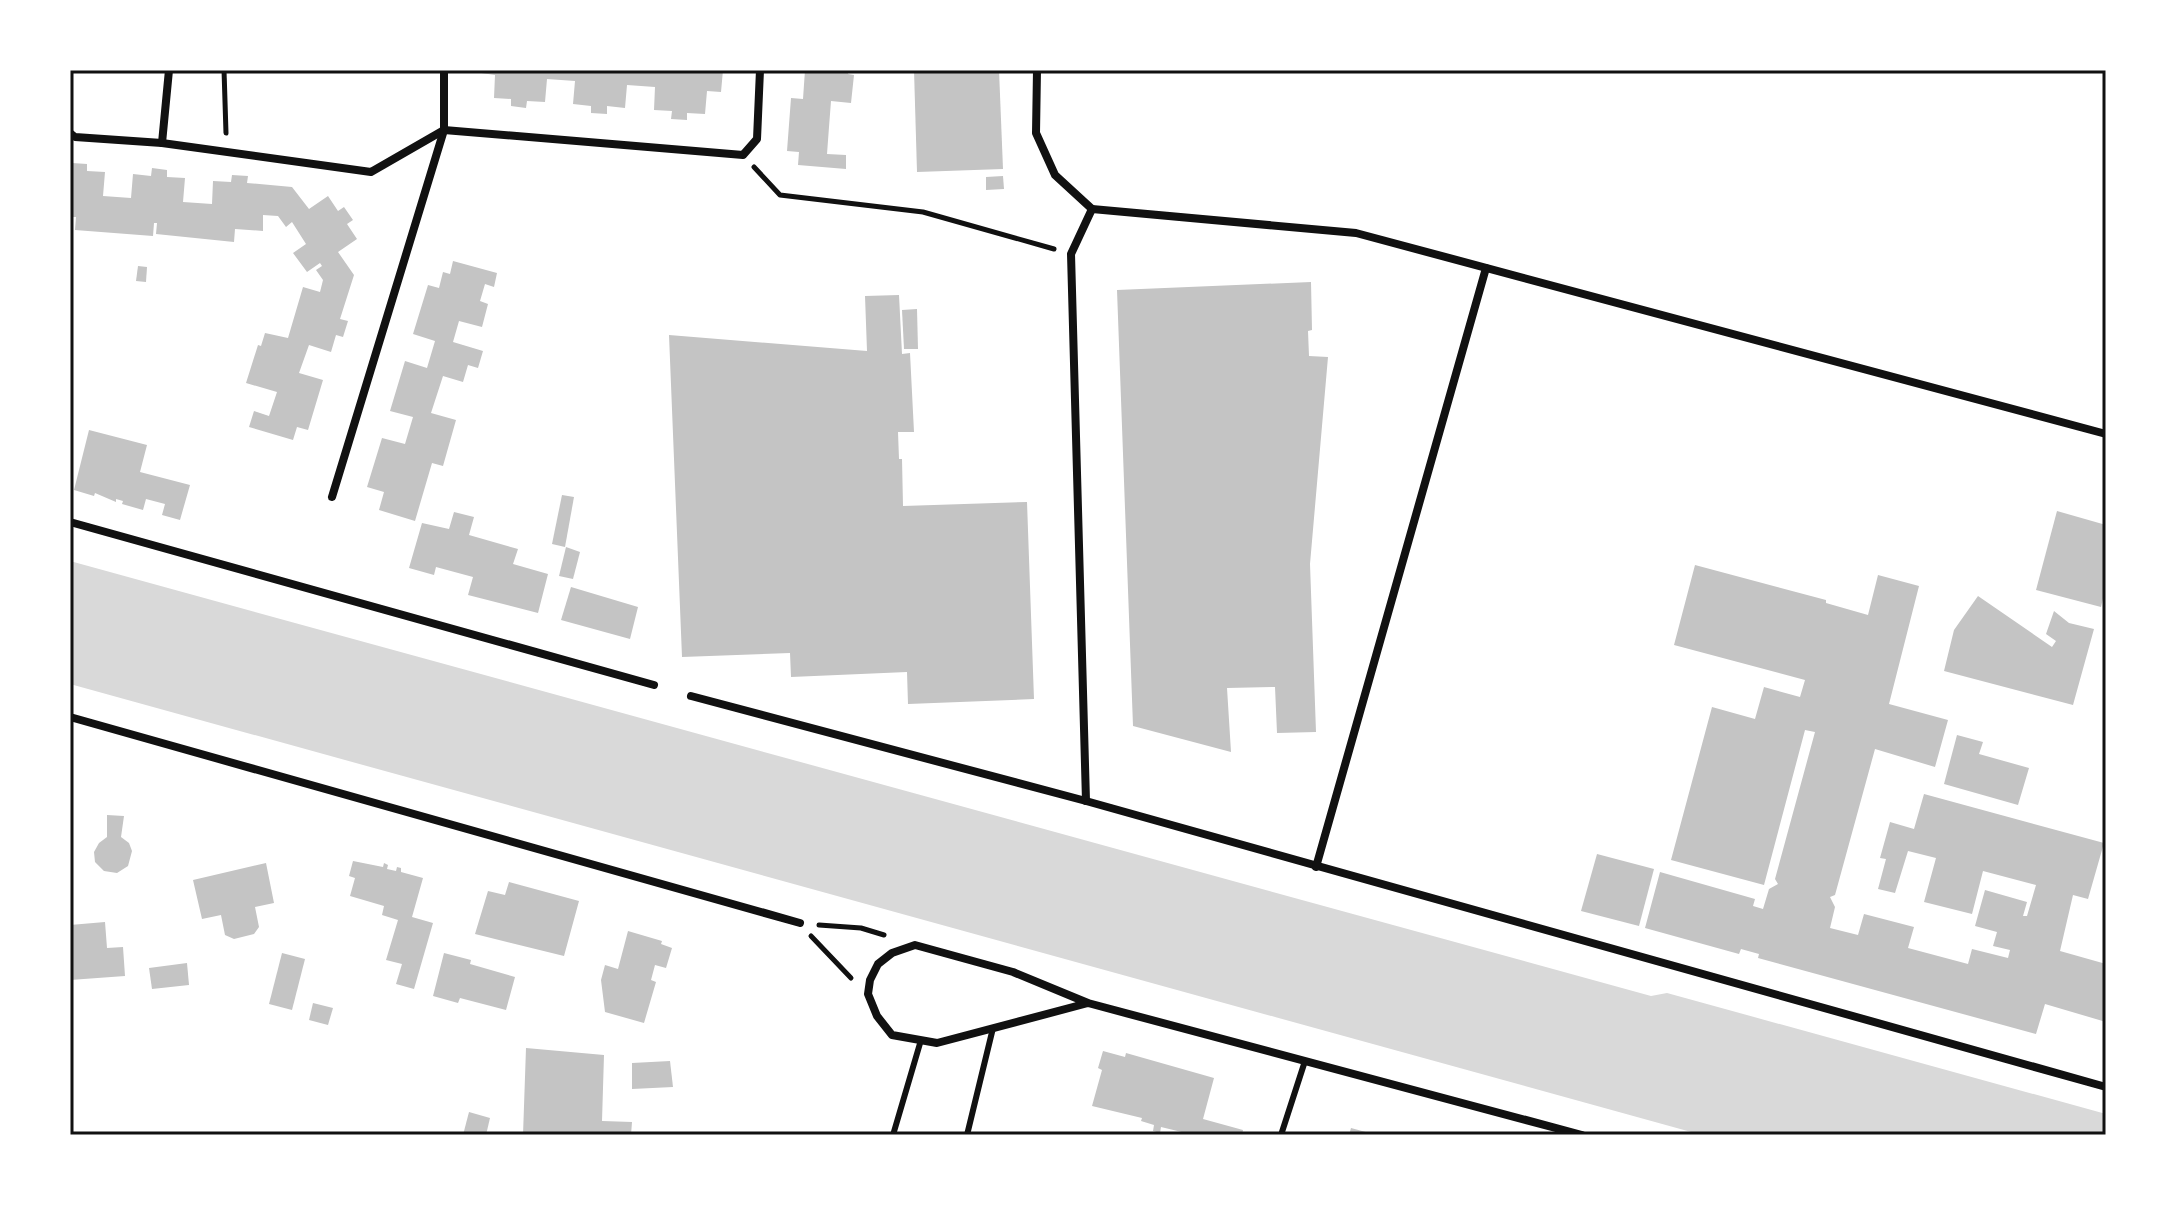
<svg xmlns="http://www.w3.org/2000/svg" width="2176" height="1205" viewBox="0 0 2176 1205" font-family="'Fira Sans',sans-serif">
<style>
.water{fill:#d9d9d9}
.building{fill:#c4c4c4}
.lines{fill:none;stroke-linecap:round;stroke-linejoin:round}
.path{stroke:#111;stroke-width:5}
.service{stroke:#111;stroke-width:6}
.minor{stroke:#111;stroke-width:8}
.neatline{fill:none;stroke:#111;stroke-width:3}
</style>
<rect width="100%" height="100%" fill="#fff"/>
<path class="water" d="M70,561L1651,996L1667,993L2106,1114V1135H1702L70,684Z"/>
<g class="building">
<path d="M481,70H723L721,92L707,91L705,114L687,113V120L671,119L672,111L654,110L655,87L627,85L625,108L607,106V114L591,113V106L573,104L575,81L547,79L545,102L527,101L526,108L511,106V99L494,98L495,75L481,73Z"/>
<path d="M805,70H849L848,74L854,75L851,103L831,101L829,127L827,154L846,155V169L798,165L799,152L787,151L791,98L803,99Z"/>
<path d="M914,70H999L1003,169L917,172Z"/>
<path d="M72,163L87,164V171L105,172L103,196L131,198L133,174L151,176L152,168L167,170V177L185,178L183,202L212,204L213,181L231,182L232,175L248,176L247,183L292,187L309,209L328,196L338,211L344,207L353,220L347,224L357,239L338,252L354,275L340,319L348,321L343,337L336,335L331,352L309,345L299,373L323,380L308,430L297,427L293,440L249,427L254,411L269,416L277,392L246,383L258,345L261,346L265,333L288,338L303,287L320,292L323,280L316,270L322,266L320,263L307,272L293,253L306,244L292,222L286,227L278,216L263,215V231L235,229L234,242L156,234L157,223H154L153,236L75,230L76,217H70Z"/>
<path d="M1003,176L1004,189L986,190V177Z"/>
<path d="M453,261L497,273L494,287L485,284L480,301L488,304L482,327L459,321L453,342L483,351L478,368L468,365L463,382L443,376L431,413L456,420L443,466L432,463L415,521L379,510L384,492L367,487L382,438L405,444L413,417L390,411L405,361L427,368L435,341L413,334L428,285L439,288L443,272L450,274Z"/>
<path d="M138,266L147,267L146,282L136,281Z"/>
<path d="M1311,282L1312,330L1308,331L1309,356L1328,357L1310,564L1316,732L1277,733L1275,687L1227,688L1231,752L1133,726L1117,290Z"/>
<path d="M899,295L902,354L910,353L914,432H898L899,459H902L903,506L1027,502L1034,699L908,704L907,672L791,677L790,653L682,657L669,335L867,351L865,296Z"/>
<path d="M917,309L918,349H904L902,310Z"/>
<path d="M89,430L147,445L140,472L190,485L180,520L162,515L165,504L146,499L143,510L122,504L123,501L116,499V502L95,493L94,496L74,490Z"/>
<path d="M562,495L574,497L565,547L552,544Z"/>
<path d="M2057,511L2106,525V586L2101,607L2036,590Z"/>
<path d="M454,512L474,517L469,535L518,549L513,564L548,574L538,613L468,595L473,577L436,567L434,575L409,568L422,523L449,529Z"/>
<path d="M566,547L580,552L573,579L559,576Z"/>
<path d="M1695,565L1826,600V603L1868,615L1878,575L1919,586L1889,704L1948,720L1935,767L1875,749L1835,895L1830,897L1835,907L1830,928L1858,935L1864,914L1914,927L1908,948L1968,964L1972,949L2008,958L2010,950L1993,946L1997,932L1975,926L1985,890L2027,902L2023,916H2027L2036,885L1983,871L1972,914L1924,902L1936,858L1908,851L1895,893L1878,889L1886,859L1880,858L1890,822L1914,829L1924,794L2104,843L2088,899L2073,895L2060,951L2106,964V1022L2045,1004L2036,1034L1758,958L1759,954L1741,949L1739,954L1645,928L1660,872L1755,899L1753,906L1763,909L1769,889L1778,884L1775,879L1815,732L1805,730L1764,885L1671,860L1712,707L1755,719L1764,687L1800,697L1805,680L1674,645Z"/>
<path d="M571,587L638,607L630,639L561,620Z"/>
<path d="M1978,596L2052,647L2056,641L2046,634L2054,611L2069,623L2094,629L2073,705L1944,671L1954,630Z"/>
<path d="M1957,735L1983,742L1979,754L2029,768L2018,805L1944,784Z"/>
<path d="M107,815L124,816L121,837L129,843L132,851L128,866L117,873L104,871L95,862L94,852L99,843L107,837Z"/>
<path d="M1597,854L1654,869L1639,926L1581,911Z"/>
<path d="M353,861L383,867L384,863L388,865L387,869L396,871L397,867L401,868V872L423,878L412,917L433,923L414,989L396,984L402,964L386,960L398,920L382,915L384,906L350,896L355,878L349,876Z"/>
<path d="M266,863L274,903L255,907L259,927L254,934L234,939L225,935L221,915L202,919L193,880Z"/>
<path d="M509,882L579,901L564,956L475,934L488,891L505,895Z"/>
<path d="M105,922L107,948L123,947L125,976L70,980V925Z"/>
<path d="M628,931L662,941L661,944L672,948L666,968L655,965L651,980L656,982L644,1023L605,1012L601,980L605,965L618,969Z"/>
<path d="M282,953L305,959L292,1010L269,1004Z"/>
<path d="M444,953L471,960L470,964L515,977L506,1010L460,998L458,1003L433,996Z"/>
<path d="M187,963L189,985L152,989L149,968Z"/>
<path d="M313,1003L333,1008L328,1025L309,1020Z"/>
<path d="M526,1048L604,1055L602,1121L632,1122L631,1135H523Z"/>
<path d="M1103,1051L1125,1057L1126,1053L1214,1078L1203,1119L1243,1130L1242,1135H1194L1161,1127L1160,1133L1153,1131L1154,1125L1141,1121L1142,1118L1092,1106L1102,1070L1098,1068Z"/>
<path d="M670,1061L673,1087L632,1089V1063Z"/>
<path d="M469,1112L490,1118L486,1135H463Z"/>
<path d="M1351,1128L1373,1134V1135H1349Z"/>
</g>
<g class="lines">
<g class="path">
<path d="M224,70L226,133"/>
<path d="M754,167L780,195L923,212L1054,249"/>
<path d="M819,925L861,928L884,935"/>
<path d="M811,936L851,978"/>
</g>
<g class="service">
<path d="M893,1135L921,1040"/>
<path d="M967,1135L993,1028"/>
<path d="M1281,1135L1305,1061"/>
</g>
<g class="minor">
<path d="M1037,70L1036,133L1055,175L1092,209"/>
<path d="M70,133L75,137L162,143L371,172L444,130L743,155L757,139L760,70"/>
<path d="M162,143L169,70"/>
<path d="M1092,209L1356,233L2106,434"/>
<path d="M332,497L444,130V70"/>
<path d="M70,522L654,685"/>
<path d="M691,696L1086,801L2106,1087"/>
<path d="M70,717L800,923"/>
<path d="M1086,801L1071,254L1092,209"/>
<path d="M1316,867L1486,268"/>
<path d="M1088,1003L937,1043L892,1035L877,1016L868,994L870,980L878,964L892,953L915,945L1013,972L1088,1003L1582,1135"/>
</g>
</g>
<rect width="2176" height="1205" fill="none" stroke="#ffffff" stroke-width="144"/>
<rect x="72" y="72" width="2032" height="1061" class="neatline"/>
</svg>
